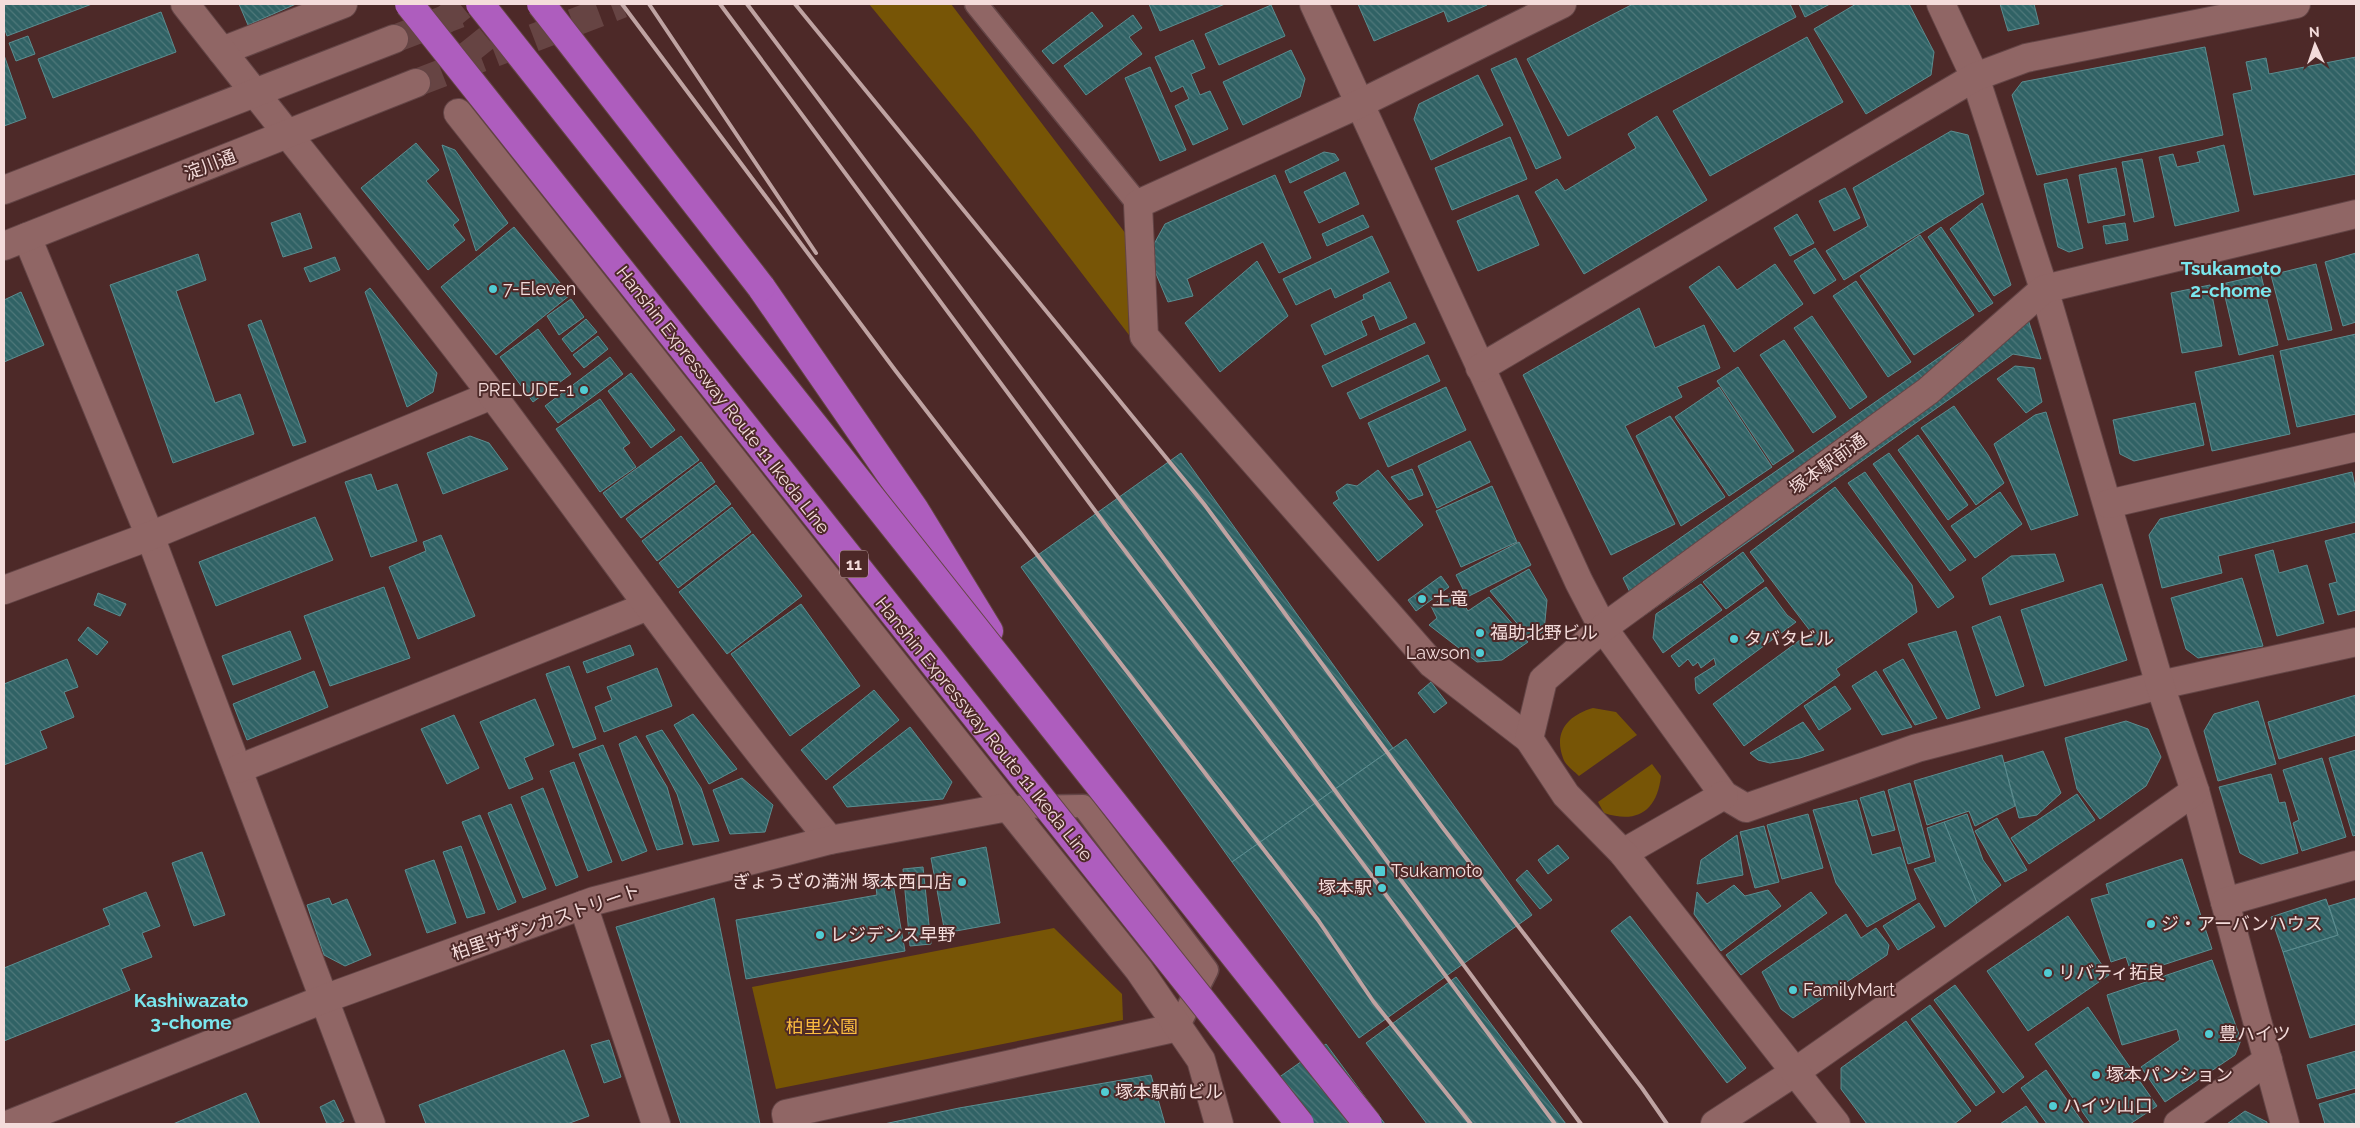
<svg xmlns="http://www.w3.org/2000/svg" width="2360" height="1128" viewBox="0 0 2360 1128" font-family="Raleway,'Noto Sans JP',sans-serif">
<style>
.green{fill:#775506}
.building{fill:url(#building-back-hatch);stroke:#5b8d90}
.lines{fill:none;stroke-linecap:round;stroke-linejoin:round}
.secondary-tunnel{stroke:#664443;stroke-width:28;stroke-dasharray:28 14;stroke-linecap:butt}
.highway-tunnel{stroke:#664443;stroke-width:28;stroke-dasharray:28 14;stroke-linecap:butt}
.lane-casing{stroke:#644546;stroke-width:25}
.street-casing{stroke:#644546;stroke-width:30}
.secondary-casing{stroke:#644546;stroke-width:30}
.highway-casing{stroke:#644546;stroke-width:30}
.lane{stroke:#906665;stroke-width:22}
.street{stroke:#906665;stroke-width:28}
.secondary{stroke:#906665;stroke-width:28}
.highway{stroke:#ae5dbe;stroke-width:28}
.rail{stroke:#bfa3a2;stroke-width:4}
.highway-bridge-casing{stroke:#644546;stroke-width:30;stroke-linecap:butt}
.highway-bridge{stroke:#ae5dbe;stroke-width:28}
.poi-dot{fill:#51ccd3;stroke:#4d2928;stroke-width:2}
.labels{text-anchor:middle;stroke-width:4;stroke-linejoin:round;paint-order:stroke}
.shield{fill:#4d2928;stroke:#c2a6a5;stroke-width:1}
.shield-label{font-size:16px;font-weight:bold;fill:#f4dcdb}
.street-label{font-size:18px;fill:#f4dcdb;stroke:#4d2928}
.poi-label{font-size:18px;fill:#f4dcdb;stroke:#4d2928;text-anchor:start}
.park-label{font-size:18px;fill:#fcbd3f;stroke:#4d2928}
.neighbourhood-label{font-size:19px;font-weight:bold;fill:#7ae6ed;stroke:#4d2928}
</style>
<defs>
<pattern id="building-back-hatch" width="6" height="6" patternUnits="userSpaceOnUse" patternTransform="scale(1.25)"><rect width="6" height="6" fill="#306265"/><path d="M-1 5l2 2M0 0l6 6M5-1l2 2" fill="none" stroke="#4f787a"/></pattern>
</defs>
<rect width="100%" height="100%" fill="#4d2928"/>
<g class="green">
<path d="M869,4H951L1126,234L1129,335L973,131Z"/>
<path d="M1593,708L1616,712L1637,735L1579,776C1574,771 1565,765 1563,758C1553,731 1569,715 1593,708Z"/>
<path d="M1652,764L1661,776C1657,811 1637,824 1604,813L1598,802Z"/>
<path d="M1054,928L1122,994L1123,1020L776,1089L752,987Z"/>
</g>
<g class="building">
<path d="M4,4H92L7,36L4,27Z"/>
<path d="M239,4H296L248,25Z"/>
<path d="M1149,4H1225L1160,31Z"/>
<path d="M1358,4H1486L1487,5L1448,22L1444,11L1374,41Z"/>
<path d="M1633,4H1790L1796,17L1568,136L1527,59Z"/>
<path d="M1799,4H1830L1805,17Z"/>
<path d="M1856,4H1909L1934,52L1931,75L1866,114L1814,29Z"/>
<path d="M2000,4H2034L2039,24L2008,31Z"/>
<path d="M1271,5L1285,36L1219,65L1205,34Z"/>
<path d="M161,12L176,52L53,98L38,59Z"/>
<path d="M1092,12L1103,26L1053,64L1042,51Z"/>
<path d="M1133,15L1142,28L1129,37L1142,54L1086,95L1064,66Z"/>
<path d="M28,36L35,54L16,61L9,43Z"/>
<path d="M1807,37L1843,102L1710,176L1673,111Z"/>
<path d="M1193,40L1205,68L1191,74L1200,95L1210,91L1228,129L1193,145L1175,106L1189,99L1183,86L1171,92L1155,57Z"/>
<path d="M2205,47L2223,135L2037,175L2012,95L2022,82Z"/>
<path d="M1291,50L1305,79L1300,97L1243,125L1223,82Z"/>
<path d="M4,55L26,118L4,126Z"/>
<path d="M2356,57V174L2254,195L2233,94L2252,90L2246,62L2266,58L2269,74Z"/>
<path d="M1516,58L1561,158L1536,169L1491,69Z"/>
<path d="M1150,67L1186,150L1160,161L1125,78Z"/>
<path d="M1478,75L1503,125L1431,160L1414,119L1419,104Z"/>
<path d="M1657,116L1707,200L1584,274L1535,192L1557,179L1565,191L1636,148L1628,134Z"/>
<path d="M1951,131L1968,135L1984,194L1844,280L1826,251L1868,226L1853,188Z"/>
<path d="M1510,137L1527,179L1452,210L1435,168Z"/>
<path d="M416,143L439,170L426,181L459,220L453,225L465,240L428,270L361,188Z"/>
<path d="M442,145L455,150L508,223L476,251Z"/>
<path d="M2224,145L2239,211L2175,226L2159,157L2173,154L2177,167L2200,162L2197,152Z"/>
<path d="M1324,152L1335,154L1339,160L1290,183L1285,171Z"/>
<path d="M2142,159L2154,217L2134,222L2122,162Z"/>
<path d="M2116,168L2125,215L2088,223L2079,175Z"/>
<path d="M1345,172L1359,204L1319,223L1304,192Z"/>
<path d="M1275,175L1311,258L1279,273L1263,242L1187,279L1193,296L1168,302L1148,255L1165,224Z"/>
<path d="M2067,179L2083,248L2069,252L2058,247L2044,184Z"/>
<path d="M1845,188L1860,218L1834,231L1819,201Z"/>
<path d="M1518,195L1539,245L1478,271L1457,221Z"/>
<path d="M1982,203L2011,285L1994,296L1950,229Z"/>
<path d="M300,213L312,248L283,257L271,223Z"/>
<path d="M1797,214L1814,243L1790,256L1774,228Z"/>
<path d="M1363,215L1369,227L1327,246L1322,234Z"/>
<path d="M2125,223L2128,240L2106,244L2103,226Z"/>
<path d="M514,227L570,295L496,355L441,287Z"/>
<path d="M1941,227L1993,303L1979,312L1928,237Z"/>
<path d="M1920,235L1974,315L1914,355L1860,276Z"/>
<path d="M1372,236L1389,272L1335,298L1331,288L1296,305L1283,279Z"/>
<path d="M1815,248L1836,280L1814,294L1794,261Z"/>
<path d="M2356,253V322L2343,326L2325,262Z"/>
<path d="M198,254L206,280L176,291L215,403L240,394L254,434L173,463L110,285Z"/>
<path d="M335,257L340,270L310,282L304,268Z"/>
<path d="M1257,261L1288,316L1220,372L1185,323Z"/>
<path d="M1775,264L1803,304L1734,352L1689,287L1719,266L1737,290Z"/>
<path d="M2316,264L2332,330L2288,340L2271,275Z"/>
<path d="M2261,275L2278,345L2239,355L2222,284Z"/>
<path d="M1856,281L1911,362L1888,377L1833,296Z"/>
<path d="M1390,282L1407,318L1380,330L1374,315L1361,321L1367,335L1325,355L1311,325L1364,299L1363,295Z"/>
<path d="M2210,285L2222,346L2182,353L2171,293Z"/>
<path d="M370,288L437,373L433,392L407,407L365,292Z"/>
<path d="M21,292L44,345L4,362V300Z"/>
<path d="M2019,292L2041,359L2013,354L1642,617L1623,578L2000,315Z"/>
<path d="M571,299L584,317L559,335L547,316Z"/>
<path d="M1639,308L1655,348L1704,325L1720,368L1677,387L1682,397L1625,426L1675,524L1611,555L1523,375Z"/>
<path d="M1812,316L1867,397L1850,409L1794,328Z"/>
<path d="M586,319L597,332L572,352L562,339Z"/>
<path d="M261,320L306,442L293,446L248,325Z"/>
<path d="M1415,323L1425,343L1332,387L1322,366Z"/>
<path d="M538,329L571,374L533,402L500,357Z"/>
<path d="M2356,334V414L2297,427L2280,351Z"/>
<path d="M598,336L608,349L584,368L573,355Z"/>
<path d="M1784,340L1836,417L1813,433L1760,355Z"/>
<path d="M1428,355L1440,381L1360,419L1347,393Z"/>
<path d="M2273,355L2290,434L2212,451L2195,372Z"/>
<path d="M610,357L623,374L558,423L545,406Z"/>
<path d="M2015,366L2034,368L2042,402L2026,413L1997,379Z"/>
<path d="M1738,367L1794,451L1773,465L1717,381Z"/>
<path d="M631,373L675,430L651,448L608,391Z"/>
<path d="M1446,387L1466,430L1388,467L1368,423Z"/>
<path d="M1719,387L1772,467L1729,496L1675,417Z"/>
<path d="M600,399L630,443L623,448L636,467L600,492L556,429Z"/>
<path d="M2195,403L2204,445L2134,461L2120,454L2113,420Z"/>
<path d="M1954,406L1988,455L2004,483L1976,505L1921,428Z"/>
<path d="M2046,412L2078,515L2031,530L1994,444L2035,415Z"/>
<path d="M1670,416L1725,497L1681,526L1636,436Z"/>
<path d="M1918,435L1968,505L1948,520L1898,450Z"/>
<path d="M470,436L489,443L508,469L443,494L427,453Z"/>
<path d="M681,436L699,460L621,518L603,493Z"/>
<path d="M1470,441L1490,482L1437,508L1418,466Z"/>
<path d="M1181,453L1393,748L1232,862L1021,567Z"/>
<path d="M1889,453L1966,560L1950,571L1873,464Z"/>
<path d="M701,462L715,482L641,538L626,519Z"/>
<path d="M1412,469L1423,495L1409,500L1391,477Z"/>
<path d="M1378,470L1423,525L1378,561L1333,503L1339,499L1336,492L1347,484L1357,486Z"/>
<path d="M1865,472L1954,597L1938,608L1848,483Z"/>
<path d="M2352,472L2356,491V522L2218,556L2222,573L2162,588L2149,535L2160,519Z"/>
<path d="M371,474L377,491L397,484L417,541L371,557L345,482Z"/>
<path d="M716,485L731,504L657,561L642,541Z"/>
<path d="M1492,486L1517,542L1461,567L1436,511Z"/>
<path d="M1835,487L1912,585L1917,612L1836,669L1840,675L1744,746L1713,704L1811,632L1750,552Z"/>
<path d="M2000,492L2022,524L1975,558L1951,526Z"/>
<path d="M732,507L751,532L678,588L659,563Z"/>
<path d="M315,517L333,560L216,606L199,562Z"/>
<path d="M2356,533V610L2338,615L2329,584L2337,582L2325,541Z"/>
<path d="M753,534L802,596L727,654L679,592Z"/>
<path d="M441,535L475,616L418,639L389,567L426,551L423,542Z"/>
<path d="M1519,542L1531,565L1467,597L1456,575Z"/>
<path d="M2273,550L2279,573L2307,565L2324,623L2277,636L2255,555Z"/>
<path d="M1743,552L1764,581L1726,609L1703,582Z"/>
<path d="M2055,554L2064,581L1990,605L1982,578L2011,556Z"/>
<path d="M1529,569L1547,600L1544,631L1531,640L1490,591Z"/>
<path d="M1441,576L1449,587L1416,611L1408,600Z"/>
<path d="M2242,578L2263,646L2198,658L2186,649L2171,598Z"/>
<path d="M1701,584L1722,610L1663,653L1653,638L1656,614Z"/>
<path d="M2102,584L2127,660L2045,686L2021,610Z"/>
<path d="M384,587L410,658L330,686L304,616Z"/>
<path d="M1766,587L1787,615L1796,622L1699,694L1696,690L1695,678L1716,665L1714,658L1701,668L1698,662L1693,666L1688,659L1679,667L1671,656Z"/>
<path d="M1455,590L1468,611L1489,597L1528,642L1502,660L1477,662L1429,625L1437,618L1431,606Z"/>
<path d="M98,593L126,604L120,616L94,605Z"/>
<path d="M801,604L860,686L790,736L731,654Z"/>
<path d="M2000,616L2024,686L1996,696L1972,627Z"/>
<path d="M88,627L108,642L97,655L78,640Z"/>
<path d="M290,631L301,659L233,685L222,656Z"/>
<path d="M1956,631L1980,708L1947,719L1908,644Z"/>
<path d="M630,645L634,655L587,673L583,662Z"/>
<path d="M67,659L78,687L64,692L74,717L40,731L47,748L4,765V684Z"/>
<path d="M1903,659L1937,718L1915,725L1883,670Z"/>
<path d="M569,666L596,739L573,748L546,674Z"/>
<path d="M657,668L672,706L604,732L595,707L612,700L607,687Z"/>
<path d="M314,671L328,707L247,740L233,704Z"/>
<path d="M1876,671L1912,727L1882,735L1852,686Z"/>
<path d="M1431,682L1447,703L1434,713L1418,693Z"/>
<path d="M1835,686L1851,709L1819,730L1804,706Z"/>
<path d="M874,690L899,720L826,780L801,750Z"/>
<path d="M2356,695V735L2279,759L2268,722Z"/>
<path d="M535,699L554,745L524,758L533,779L509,789L480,722Z"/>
<path d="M2258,701L2276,764L2218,781L2204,731L2214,714Z"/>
<path d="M693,714L737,769L709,784L674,725Z"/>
<path d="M454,715L479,768L447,784L421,729Z"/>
<path d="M2126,721L2148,729L2161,757L2146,786L2100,819L2077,789L2065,738Z"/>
<path d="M1803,722L1824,750L1800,758L1770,763L1758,760L1750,753Z"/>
<path d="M910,727L952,782L943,799L847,807L833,787Z"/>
<path d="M662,730L701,788L719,841L693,845L677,794L646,736Z"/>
<path d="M636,736L667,787L683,844L657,850L619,744Z"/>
<path d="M1406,739L1532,915L1359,1038L1232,862Z"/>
<path d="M603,745L647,851L622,861L579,754Z"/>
<path d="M2356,750V835L2353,836L2329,758Z"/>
<path d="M2043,751L2061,793L2037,815L2019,818L2004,763Z"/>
<path d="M2002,755L2015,806L1975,826L1969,811L1927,825L1914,781Z"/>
<path d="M2322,758L2346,837L2302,851L2293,823L2299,820L2283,770Z"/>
<path d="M574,762L612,862L588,871L550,771Z"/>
<path d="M2271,774L2279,803L2285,802L2298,853L2261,864L2240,853L2219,787Z"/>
<path d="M742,778L773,805L765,832L730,834L713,790Z"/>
<path d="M1910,783L1930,857L1908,864L1888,790Z"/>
<path d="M543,788L578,877L556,886L521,797Z"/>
<path d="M1884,791L1895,830L1872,836L1860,798Z"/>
<path d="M2077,794L2095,820L2029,864L2011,838Z"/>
<path d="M1857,800L1872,855L1900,847L1916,899L1867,927L1836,883L1813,810Z"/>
<path d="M511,804L546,889L523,898L488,813Z"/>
<path d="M1808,814L1823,868L1782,879L1767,825Z"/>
<path d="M1967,814L1983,860L2001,885L1977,903L1944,822Z"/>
<path d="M480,815L516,902L498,910L462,822Z"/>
<path d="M1997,818L2027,870L2005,882L1975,831Z"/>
<path d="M1944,822L1977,903L1945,927L1914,869L1936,862L1927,828Z"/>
<path d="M1764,826L1779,882L1755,888L1740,832Z"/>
<path d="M1737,835L1743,875L1697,884L1701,860Z"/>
<path d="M1558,845L1569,858L1548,874L1538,860Z"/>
<path d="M461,846L485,913L467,918L443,852Z"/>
<path d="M986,847L1000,923L945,933L931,858Z"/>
<path d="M202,852L225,915L194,926L172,863Z"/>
<path d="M2182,859L2212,949L2132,975L2126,957L2111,962L2091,899L2109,894L2106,884Z"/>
<path d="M434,860L456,923L427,933L405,870Z"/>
<path d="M923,867L931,944L910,946L903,869Z"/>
<path d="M1527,870L1552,900L1540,909L1516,880Z"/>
<path d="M892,878L905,951L746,979L736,920L877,895L875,881Z"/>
<path d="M1734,885L1745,896L1768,890L1781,906L1721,951L1694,914L1697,892L1707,904Z"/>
<path d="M146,892L160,926L142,933L152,957L121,969L130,990L4,1041V968L110,925L103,909Z"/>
<path d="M1811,892L1827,913L1741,975L1726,955Z"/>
<path d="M329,898L332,905L347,899L371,955L345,966L324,955L307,905Z"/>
<path d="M714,898L760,1124H681L616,927Z"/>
<path d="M2356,898V1024L2310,1038L2283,952L2338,935L2329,906Z"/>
<path d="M2326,899L2338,935L2283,952L2271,917Z"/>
<path d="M1919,903L1935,927L1898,950L1883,926Z"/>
<path d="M1846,914L1861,938L1876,928L1889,945L1887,955L1793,1018L1781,1009L1762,972Z"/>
<path d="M1630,916L1746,1068L1727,1083L1611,931Z"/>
<path d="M2068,916L2109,975L2028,1031L1987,971Z"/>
<path d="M2212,960L2241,1040L2235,1055L2165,1102L2141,1067L2180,1040L2177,1029L2122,1045L2107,995Z"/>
<path d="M1456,977L1566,1124H1427L1366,1043Z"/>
<path d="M1955,985L2024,1077L2003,1093L1934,1000Z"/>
<path d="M1930,1005L1995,1092L1976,1106L1911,1019Z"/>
<path d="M2088,1007L2157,1106L2130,1124H2091L2035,1044Z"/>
<path d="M1906,1021L1971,1111L1954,1124H1867L1841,1089V1068Z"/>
<path d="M609,1040L621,1077L604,1083L591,1045Z"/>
<path d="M1326,1044L1385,1124H1290L1264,1088Z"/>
<path d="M564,1050L589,1116L567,1124H426L419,1105Z"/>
<path d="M2356,1051V1088L2317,1099L2307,1065Z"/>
<path d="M2046,1070L2084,1124H2047L2021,1088Z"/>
<path d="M1151,1075L1165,1124H884L959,1108Z"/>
<path d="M246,1093L260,1124H173Z"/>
<path d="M2356,1093V1124H2325L2319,1104Z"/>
<path d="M334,1100L344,1121L337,1124H327L320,1107Z"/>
<path d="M2026,1106L2039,1124H2000Z"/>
<path d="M2245,1111L2267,1122V1124H2227Z"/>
</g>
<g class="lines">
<g class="secondary-tunnel">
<path d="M394,39L485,4"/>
<path d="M416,83L622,4"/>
</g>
<path class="highway-tunnel" d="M442,4L484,56"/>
<g class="lane-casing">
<g id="lane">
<path d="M976,4L1138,204"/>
<path d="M1008,807L1083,806L1207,970L1178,1027"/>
</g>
</g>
<g class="street-casing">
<g id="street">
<path d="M1314,4L1579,582L1603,628L1724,795L1746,808L1917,748L2160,685L2356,642"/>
<path d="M1941,4L1975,77L2044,289L2160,685L2195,791L2285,1124"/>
<path d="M222,51L343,4"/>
<path d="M458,113L1008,807"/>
<path d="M27,237L150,536L371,1124"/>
<path d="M1480,368L1975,77L2026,58L2296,4"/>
<path d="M2108,504L2356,447"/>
<path d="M4,590L150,536L492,395"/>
<path d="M1529,739L1432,664L1144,336L1138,204L1359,104L1562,4"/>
<path d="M238,769L648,606"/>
<path d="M1623,853L1724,795"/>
<path d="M2225,902L2356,865"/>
<path d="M583,905L656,1124"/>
<path d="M788,1124L786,1114L1178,1027"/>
<path d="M1715,1124L1795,1072L2195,791"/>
<path d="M1836,1124L1623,853L1566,795L1529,739L1543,680L1603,628L1928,391L2044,289L2356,214"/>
<path d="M2178,1124L2268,1060"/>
</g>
</g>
<g class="secondary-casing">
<g id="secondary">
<path d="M185,4C287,135 393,264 493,396C605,545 711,697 830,840"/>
<path d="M4,190L394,39"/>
<path d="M4,246L416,83"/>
<path d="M10,1124L324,999L594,901L830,840L1008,807L1139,970L1201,1060L1219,1124"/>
</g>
</g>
<g class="highway-casing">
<path id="highway" d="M761,287L915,510L989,631"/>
</g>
<use href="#lane" class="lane"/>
<use href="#street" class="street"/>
<use href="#secondary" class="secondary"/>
<use href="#highway" class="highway"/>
<g class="rail">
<path d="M622,4L895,370L1318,920L1373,1001L1471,1124"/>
<path d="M649,4L816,253"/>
<path d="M720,4L1113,535L1372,876L1555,1124"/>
<path d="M747,4L1142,529L1581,1124"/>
<path d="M795,4L1204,504L1443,828L1642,1088L1667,1124"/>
</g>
<g class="highway-bridge-casing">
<g id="highway-bridge">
<path d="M409,4L1300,1124"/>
<path d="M480,4L1368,1124"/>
<path d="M541,4L761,287"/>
</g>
</g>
<use href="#highway-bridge" class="highway-bridge"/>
</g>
<g class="poi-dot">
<circle cx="493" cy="289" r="5"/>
<circle cx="584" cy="390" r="5"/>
<circle cx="1422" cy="599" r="5"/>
<circle cx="1480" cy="633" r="5"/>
<circle cx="1734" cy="639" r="5"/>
<circle cx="1480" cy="653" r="5"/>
<rect x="1374" y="865" width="12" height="12" rx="2.5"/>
<circle cx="962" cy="882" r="5"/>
<circle cx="1382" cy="888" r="5"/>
<circle cx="2151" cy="924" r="5"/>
<circle cx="820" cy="935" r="5"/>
<circle cx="2048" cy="973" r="5"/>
<circle cx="1793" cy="990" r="5"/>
<circle cx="2209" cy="1034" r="5"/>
<circle cx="2096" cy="1075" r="5"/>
<circle cx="1105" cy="1092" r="5"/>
<circle cx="2053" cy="1106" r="5"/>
</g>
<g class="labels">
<rect class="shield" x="840" y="550.5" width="28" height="27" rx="4"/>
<g class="shield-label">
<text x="854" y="570">11</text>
</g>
<g class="street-label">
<text transform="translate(210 165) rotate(-21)" y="6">淀川通</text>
<text transform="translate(723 400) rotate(52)" y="6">Hanshin Expressway Route 11 Ikeda Line</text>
<text transform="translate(1828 464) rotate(-36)" y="6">塚本駅前通</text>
<text transform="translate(984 729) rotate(51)" y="6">Hanshin Expressway Route 11 Ikeda Line</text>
<text transform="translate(546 922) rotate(-19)" y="6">柏里サザンカストリート</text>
</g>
<g class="poi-label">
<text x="503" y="295">7-Eleven</text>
<text x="574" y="396" text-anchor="end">PRELUDE-1</text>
<text x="1432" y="605">土竜</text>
<text x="1490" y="639">福助北野ビル</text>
<text x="1744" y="645">タバタビル</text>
<text x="1470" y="659" text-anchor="end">Lawson</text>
<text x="1391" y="877">Tsukamoto</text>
<text x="952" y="888" text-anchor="end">ぎょうざの満洲 塚本西口店</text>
<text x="1372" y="894" text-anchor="end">塚本駅</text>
<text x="2161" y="930">ジ・アーバンハウス</text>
<text x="830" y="941">レジデンス早野</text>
<text x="2058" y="979">リバティ拓良</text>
<text x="1803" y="996">FamilyMart</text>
<text x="2219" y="1040">豊ハイツ</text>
<text x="2106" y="1081">塚本パンション</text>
<text x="1115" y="1098">塚本駅前ビル</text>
<text x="2063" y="1112">ハイツ山口</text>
</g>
<g class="park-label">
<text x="822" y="1033">柏里公園</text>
</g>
<g class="neighbourhood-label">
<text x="2231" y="275">Tsukamoto<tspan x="2231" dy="22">2-chome</tspan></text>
<text x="191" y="1007">Kashiwazato<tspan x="191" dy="22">3-chome</tspan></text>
</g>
</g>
<rect width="2360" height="1128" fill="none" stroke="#f4dcdb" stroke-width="10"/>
<g transform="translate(2315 45) rotate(357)" stroke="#4d2928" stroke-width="4" paint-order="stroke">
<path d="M0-4L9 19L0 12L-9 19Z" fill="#f4dcdb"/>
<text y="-8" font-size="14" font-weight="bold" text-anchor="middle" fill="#f4dcdb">N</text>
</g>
</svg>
